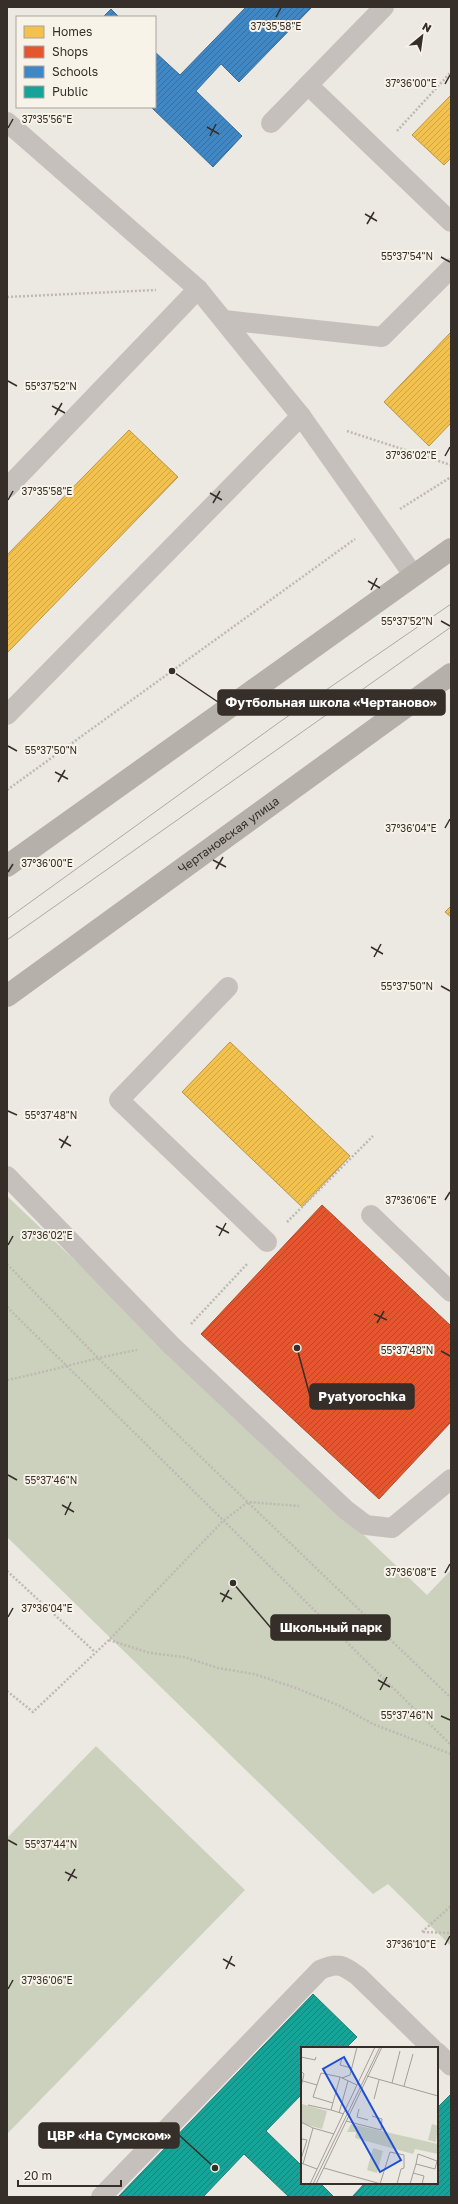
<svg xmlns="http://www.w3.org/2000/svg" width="458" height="2204" viewBox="0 0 458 2204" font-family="'Golos Text',sans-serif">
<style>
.park{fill:#ccd1bd}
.homes{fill:url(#homes-hatch);stroke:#ba9543}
.shops{fill:url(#shops-hatch);stroke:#b04b2c}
.schools{fill:url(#schools-hatch);stroke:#3c6d96}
.public{fill:url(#public-hatch);stroke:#208077}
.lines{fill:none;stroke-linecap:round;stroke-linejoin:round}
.path{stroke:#beb9b3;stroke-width:2.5;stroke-dasharray:2 2;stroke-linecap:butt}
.lane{stroke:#c5c0bb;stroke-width:20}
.secondary{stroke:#b6b0ab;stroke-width:22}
.tram{stroke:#ada9a5;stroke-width:1}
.ticks{fill:none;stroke:#362e29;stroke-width:1.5}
.labels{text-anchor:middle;stroke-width:4;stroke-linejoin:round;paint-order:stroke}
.street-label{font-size:12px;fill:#362e29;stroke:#f8f3e9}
.inset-road{fill:none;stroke:#a39e98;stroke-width:1}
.view{fill:#1d4ed8;fill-opacity:0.15;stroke:#1d4ed8;stroke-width:2}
.inset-edge{fill:none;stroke:#362e29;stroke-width:2}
.ticks-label{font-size:10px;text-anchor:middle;fill:#362e29;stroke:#f8f3e9;stroke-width:4;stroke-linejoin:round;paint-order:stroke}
.leader{fill:none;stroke:#362e29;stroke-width:1.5}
.callout-dot{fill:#362e29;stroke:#f8f3e9;stroke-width:1.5}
.callout{fill:#362e29;stroke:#362e29;stroke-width:1.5}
.callout-label{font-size:13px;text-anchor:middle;font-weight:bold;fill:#fff}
</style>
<defs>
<pattern id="homes-hatch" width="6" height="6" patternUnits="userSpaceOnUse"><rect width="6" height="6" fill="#f2c14e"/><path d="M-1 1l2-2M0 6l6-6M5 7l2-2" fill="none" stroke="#d0a644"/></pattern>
<pattern id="shops-hatch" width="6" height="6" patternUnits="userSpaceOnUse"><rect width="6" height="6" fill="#e4572e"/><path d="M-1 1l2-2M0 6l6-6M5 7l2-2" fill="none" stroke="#ba4827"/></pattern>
<pattern id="schools-hatch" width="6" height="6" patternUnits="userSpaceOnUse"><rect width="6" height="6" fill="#3f88c5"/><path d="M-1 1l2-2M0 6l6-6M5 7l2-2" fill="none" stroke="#3670a0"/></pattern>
<pattern id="public-hatch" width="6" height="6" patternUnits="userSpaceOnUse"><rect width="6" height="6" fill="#17a398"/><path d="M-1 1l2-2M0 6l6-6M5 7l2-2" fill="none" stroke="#16857c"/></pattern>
</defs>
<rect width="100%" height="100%" fill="#ece8e2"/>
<g class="park">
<path d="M7,1196L427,1595L451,1570V1946L388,1884L373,1894L7,1537Z"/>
<path d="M96,1746L245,1890L7,2134V1838Z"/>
</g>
<g class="homes">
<path d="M451,95V158L444,165L412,135Z"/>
<path d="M451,332V423L429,446L384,402Z"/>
<path d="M129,430L178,477L7,653V555Z"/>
<path d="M451,906V917L445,912Z"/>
<path d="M230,1042L350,1156L302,1207L182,1092Z"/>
</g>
<path class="shops" d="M322,1205L451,1326V1422L379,1499L201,1334Z"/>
<g class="schools">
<path d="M246,7H312L239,82L221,64L196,91L242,136L213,167L151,107H155V52L180,75Z"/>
<path d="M111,9L119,17H103Z"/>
</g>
<g class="public">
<path d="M313,1994L357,2037L346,2048H302V2094L266,2131L302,2166V2183H320L334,2197H289L244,2154L203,2197H118Z"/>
<path d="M451,2094V2197H352L365,2183H437V2108Z"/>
</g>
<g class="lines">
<g class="path">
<path d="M397,131L451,72"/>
<path d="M7,297L156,290"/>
<path d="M347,431L451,465"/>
<path d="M400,509L451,477"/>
<path d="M7,790L355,539"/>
<path d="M287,1222L373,1136"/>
<path d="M7,1264L97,1357L451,1698"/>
<path d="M7,1307L451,1745"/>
<path d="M191,1324L248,1263"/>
<path d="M7,1380C51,1371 93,1358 137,1350"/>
<path d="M7,1571L95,1652"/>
<path d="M109,1640L150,1653L184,1657L218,1668L254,1674L296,1688L338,1705L373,1724L451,1754"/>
<path d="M7,1691L33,1712L109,1640L223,1521L248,1502L299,1506"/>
<path d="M422,1932L451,1906"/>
<path d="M423,1932L451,1933"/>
</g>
<g class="lane">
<path d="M384,7L308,85L451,222"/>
<path d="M7,122L198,289L301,416L414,576"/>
<path d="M271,123L308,85"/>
<path d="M224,320L382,337L451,268"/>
<path d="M7,488L198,289"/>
<path d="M7,715L301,416"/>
<path d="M228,987L119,1100L267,1242"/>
<path d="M7,1176L171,1345L346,1510L366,1525L392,1528L451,1479"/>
<path d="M371,1215L451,1292"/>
<path d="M437,2052L451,2066"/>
<path d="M101,2197L320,1970C338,1962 343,1965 358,1976L432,2048"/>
</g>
<g class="secondary">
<path d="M7,866L451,549"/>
<path id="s1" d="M7,996L451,674"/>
</g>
<g class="tram">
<path d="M7,919L281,721L451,604"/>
<path d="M7,940L451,627"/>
</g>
</g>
<path class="ticks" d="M276,17L281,8M445,84L450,75M207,127L219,134M8,128L13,119M210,136L216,124M365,214L377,221M367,224L374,212M441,257L450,262M8,381L17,386M52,406L65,413M55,415L62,403M445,456L450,447M210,493L222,500M8,500L13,491M213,503L220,491M368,581L380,588M371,590L377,578M441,621L450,626M8,746L17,751M55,772L68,779M58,782L65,770M445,828L450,819M213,860L226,867M216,869L223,857M8,872L13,864M371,947L383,954M374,957L381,944M441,986L450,991M8,1111L17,1115M59,1139L71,1146M61,1148L68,1136M445,1200L450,1192M216,1226L229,1233M219,1236L226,1223M8,1245L13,1236M374,1314L387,1320M377,1323L384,1311M441,1351L450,1356M8,1475L17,1480M62,1505L74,1512M65,1515L71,1502M445,1573L450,1564M220,1593L232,1599M222,1602L229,1590M8,1617L13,1608M378,1680L390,1687M380,1690L387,1677M441,1716L450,1720M8,1840L17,1845M65,1872L77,1878M68,1881L75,1869M445,1945L450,1936M223,1959L235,1966M226,1969L232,1956M8,1989L13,1980"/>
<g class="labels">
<g class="street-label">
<text dy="4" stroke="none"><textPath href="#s1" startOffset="274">Чертановская улица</textPath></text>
</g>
</g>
<g transform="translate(301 2047)">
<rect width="137" height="137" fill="#ece8e2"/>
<path d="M0,54L1,57L26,64L21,82L0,76ZM50,77L137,97V107L114,102L112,107L54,91L55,85H46ZM131,77L137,79L135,95L127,93ZM72,101L82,104L76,126L66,123Z" fill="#ccd1bd"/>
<path class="inset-road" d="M0,10L14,13L15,10M41,11L39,18L51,21M0,24L3,27L0,40M66,29L137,49M39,30L30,63L43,67M41,31L49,28L56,0M2,34L16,38M91,36L99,4M103,39L112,7M73,52L78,33M32,56L12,50L20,26L39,30L56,38M7,58L30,63M58,62L56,70L67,73M38,66L47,34M45,74L80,83L81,72L71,69M0,75L12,81M0,112L6,93L1,92M0,116L16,122M2,117L12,81L33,87M23,121L80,137M112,126L123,129L121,137M9,137L74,0M12,137L79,0M15,137L81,0M79,137L89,105L103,108V121L100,122L96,137M109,137L115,117L117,107L136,114L134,122L115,117"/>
<path class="view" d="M43,10L100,113L79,125L22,22Z"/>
<rect width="137" height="137" class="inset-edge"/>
</g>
<g class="ticks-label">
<text x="276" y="30">37°35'58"E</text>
<text x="411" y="87">37°36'00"E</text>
<text x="47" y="123">37°35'56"E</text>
<text x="407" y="260">55°37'54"N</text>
<text x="51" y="390">55°37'52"N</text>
<text x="411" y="459">37°36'02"E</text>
<text x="47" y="495">37°35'58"E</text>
<text x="407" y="625">55°37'52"N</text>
<text x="51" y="754">55°37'50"N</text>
<text x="411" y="832">37°36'04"E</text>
<text x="47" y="867">37°36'00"E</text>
<text x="407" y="990">55°37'50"N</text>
<text x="51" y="1119">55°37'48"N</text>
<text x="411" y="1204">37°36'06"E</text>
<text x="47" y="1239">37°36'02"E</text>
<text x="407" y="1354">55°37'48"N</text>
<text x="51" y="1484">55°37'46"N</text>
<text x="411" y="1576">37°36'08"E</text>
<text x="47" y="1612">37°36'04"E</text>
<text x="407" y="1719">55°37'46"N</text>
<text x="51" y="1848">55°37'44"N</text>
<text x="411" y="1948">37°36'10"E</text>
<text x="47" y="1984">37°36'06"E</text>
</g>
<path class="leader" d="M172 671L218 702M297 1348L310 1396M233 1583L271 1628M215 2168L179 2135"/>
<g class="callout-dot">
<circle cx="172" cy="671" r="4"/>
<circle cx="297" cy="1348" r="4"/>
<circle cx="233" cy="1583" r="4"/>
<circle cx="215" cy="2168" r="4"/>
</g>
<g class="callout">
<rect x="218" y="690" width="227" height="25" rx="4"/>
<rect x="310" y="1384" width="104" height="25" rx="4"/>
<rect x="271" y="1615" width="119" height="25" rx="4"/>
<rect x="39" y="2123" width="140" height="25" rx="4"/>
</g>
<g class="callout-label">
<text x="331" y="707">Футбольная школа «Чертаново»</text>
<text x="362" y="1401">Pyatyorochka</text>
<text x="331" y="1632">Школьный парк</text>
<text x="109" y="2140">ЦВР «На Сумском»</text>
</g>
<rect width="458" height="2204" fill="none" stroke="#362e29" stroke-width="16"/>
<rect x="16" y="16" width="140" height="92" fill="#f8f3e9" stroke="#aaa49c"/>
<rect x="24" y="26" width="20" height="12" fill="#f2c14e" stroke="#aaa49c"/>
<text x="52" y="36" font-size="12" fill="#362e29">Homes</text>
<rect x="24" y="46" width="20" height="12" fill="#e4572e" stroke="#aaa49c"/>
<text x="52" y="56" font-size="12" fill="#362e29">Shops</text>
<rect x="24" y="66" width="20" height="12" fill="#3f88c5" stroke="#aaa49c"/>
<text x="52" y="76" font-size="12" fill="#362e29">Schools</text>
<rect x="24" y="86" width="20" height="12" fill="#17a398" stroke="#aaa49c"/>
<text x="52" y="96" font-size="12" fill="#362e29">Public</text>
<g transform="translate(422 36) rotate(29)" stroke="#f8f3e9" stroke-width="3" paint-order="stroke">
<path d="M0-3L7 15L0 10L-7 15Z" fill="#362e29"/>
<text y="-6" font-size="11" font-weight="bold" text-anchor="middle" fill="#362e29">N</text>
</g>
<path d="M18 2180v6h103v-6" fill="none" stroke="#362e29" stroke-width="2"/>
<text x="24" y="2180" font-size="12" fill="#362e29" stroke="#f8f3e9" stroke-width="3" paint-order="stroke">20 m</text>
</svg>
